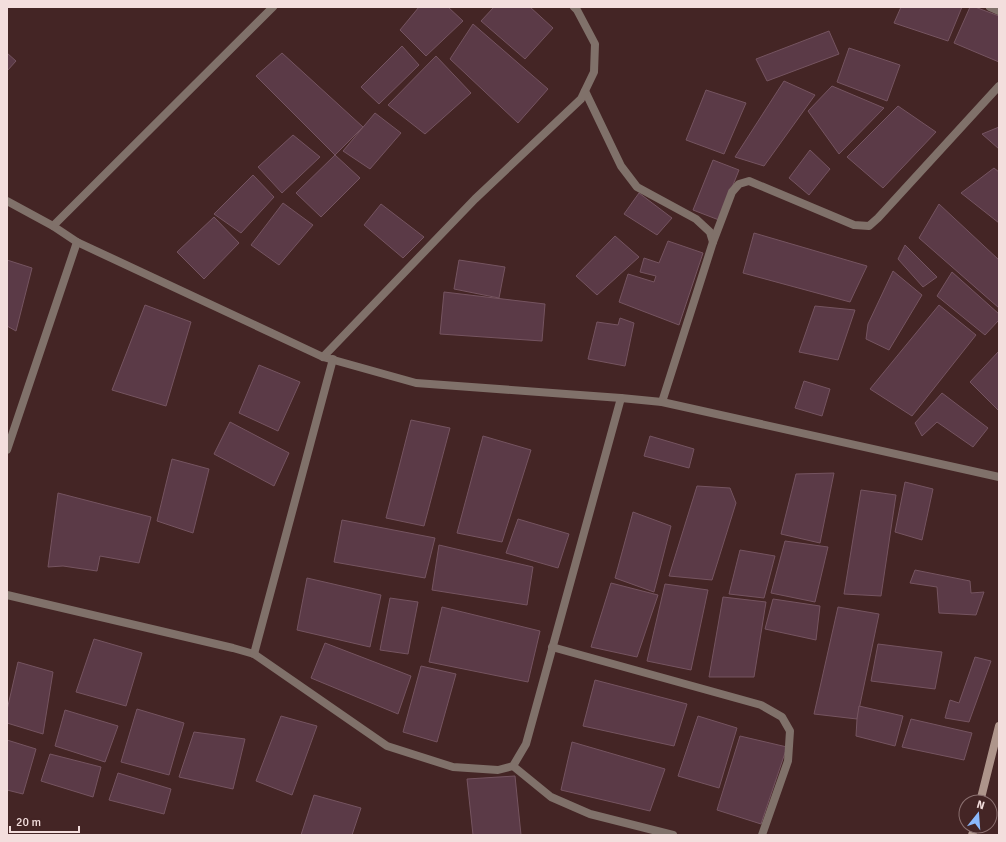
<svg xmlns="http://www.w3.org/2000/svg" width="1006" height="842" viewBox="0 0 1006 842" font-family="Signika,sans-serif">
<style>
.building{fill:#5b3a47;stroke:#755460}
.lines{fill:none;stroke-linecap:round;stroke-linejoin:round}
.service{stroke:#80716a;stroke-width:8}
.minor{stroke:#80716a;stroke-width:8}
.secondary{stroke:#ae958b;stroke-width:8}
</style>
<rect width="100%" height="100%" fill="#442525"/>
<g class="building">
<path d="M419,7H448L463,21L426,56L400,30Z"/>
<path d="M494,7H530L553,28L525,59L481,21Z"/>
<path d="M901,7H962L948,41L894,23Z"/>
<path d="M970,7H975L999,16V62L954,43Z"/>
<path d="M473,24L548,89L518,123L450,59Z"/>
<path d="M829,31L839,54L767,81L756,59Z"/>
<path d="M402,46L419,65L379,104L361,87Z"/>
<path d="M849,48L900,65L887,101L837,82Z"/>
<path d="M7,53L16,61L7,71Z"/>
<path d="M282,53L363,127L335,155L256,76Z"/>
<path d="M436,56L471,93L425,134L388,105Z"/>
<path d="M784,81L815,95L764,166L735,157Z"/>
<path d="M832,86L884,108L839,154L808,111Z"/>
<path d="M706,90L746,103L724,154L686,140Z"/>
<path d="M898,106L936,132L883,188L847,157Z"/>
<path d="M375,113L401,133L370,169L343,151Z"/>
<path d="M999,127V149L982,134Z"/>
<path d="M293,135L320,157L282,193L258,167Z"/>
<path d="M810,150L830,169L809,195L789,178Z"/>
<path d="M335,155L360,178L321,217L296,193Z"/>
<path d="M713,160L739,170L719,220L693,210Z"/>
<path d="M994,168L999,172V223L961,193Z"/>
<path d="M253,175L274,197L241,233L214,214Z"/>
<path d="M639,193L672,218L657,235L624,214Z"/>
<path d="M283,203L313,225L279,265L251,245Z"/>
<path d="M381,204L424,237L403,258L364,225Z"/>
<path d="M939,204L999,260V308L919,238Z"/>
<path d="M214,217L239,243L204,279L177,252Z"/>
<path d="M754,233L867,266L850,302L743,273Z"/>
<path d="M615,236L639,257L597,295L576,276Z"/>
<path d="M668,241L703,253L679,325L619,302L628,274L654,282L656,276L640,272L644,258L659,263Z"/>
<path d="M905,245L937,277L923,287L898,259Z"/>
<path d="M7,260L32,268L16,331L7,326Z"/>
<path d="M459,260L505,267L499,298L454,289Z"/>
<path d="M893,271L922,295L889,350L866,339L868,324Z"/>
<path d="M952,272L999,314V320L985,335L937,296Z"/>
<path d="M444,292L545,304L542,341L440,334Z"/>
<path d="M145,305L191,322L166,406L112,390Z"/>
<path d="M939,305L976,335L912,416L870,389Z"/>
<path d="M815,306L855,310L838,360L799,352Z"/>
<path d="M620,318L634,323L625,366L588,359L597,322L618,325Z"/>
<path d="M999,351V411L970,382Z"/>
<path d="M259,365L300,382L278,431L239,413Z"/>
<path d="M804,381L830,389L822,416L795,408Z"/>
<path d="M942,393L988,428L973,447L937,422L922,436L915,423Z"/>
<path d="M411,420L450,428L424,526L386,518Z"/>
<path d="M230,422L289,453L274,486L214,454Z"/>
<path d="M483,436L531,450L502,542L457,533Z"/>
<path d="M650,436L694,449L689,468L644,456Z"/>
<path d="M172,459L209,469L193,533L157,521Z"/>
<path d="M834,473L820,543L781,534L796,474Z"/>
<path d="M905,482L933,489L922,540L895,532Z"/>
<path d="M697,486L730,488L736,503L712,580L669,576Z"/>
<path d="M861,490L896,495L881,596L844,594Z"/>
<path d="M58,493L151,517L139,563L100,556L97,571L63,566L48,567Z"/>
<path d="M633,512L671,526L654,592L615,578Z"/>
<path d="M518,519L569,534L558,568L506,553Z"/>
<path d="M342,520L435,538L425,578L334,562Z"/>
<path d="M785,541L828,547L815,602L771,593Z"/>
<path d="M439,545L533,567L527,605L432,590Z"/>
<path d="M740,550L775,556L764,598L729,594Z"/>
<path d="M915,570L970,581L971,593L984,592L976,615L939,613L937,587L910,583Z"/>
<path d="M307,578L381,595L370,647L297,630Z"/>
<path d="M611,583L658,595L637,657L591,647Z"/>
<path d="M665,584L708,590L691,670L647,661Z"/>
<path d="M723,597L766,602L754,677H709Z"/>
<path d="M390,598L418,602L408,654L380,650Z"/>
<path d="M773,599L820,606L816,640L765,629Z"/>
<path d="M442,607L540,631L528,682L429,662Z"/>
<path d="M838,607L879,614L857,719L814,714Z"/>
<path d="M94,639L142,653L126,706L76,692Z"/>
<path d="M325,643L411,676L398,714L311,678Z"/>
<path d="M878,644L942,652L935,689L871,681Z"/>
<path d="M975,657L991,661L969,722L945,718L950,700L959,703Z"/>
<path d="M18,662L53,672L43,734L7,723V710Z"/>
<path d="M421,666L456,674L437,742L403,732Z"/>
<path d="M595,680L687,704L674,746L583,726Z"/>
<path d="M859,706L903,716L895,746L856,736L857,719Z"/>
<path d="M137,709L184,723L169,775L121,762Z"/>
<path d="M65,710L118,726L105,762L55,746Z"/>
<path d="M281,716L317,726L292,795L256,781Z"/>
<path d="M698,716L737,728L719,788L678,776Z"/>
<path d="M911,719L972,733L964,760L902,747Z"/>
<path d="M194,732L245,739L233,789L179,777Z"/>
<path d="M740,736L787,747L761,824L717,810Z"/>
<path d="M7,740L36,749L23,794L7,790Z"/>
<path d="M572,742L665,769L650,811L561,790Z"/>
<path d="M50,754L101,767L93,797L41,781Z"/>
<path d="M118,773L171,789L164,814L109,800Z"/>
<path d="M515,776L521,835H473L467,779Z"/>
<path d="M314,795L361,808L352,835H301Z"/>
</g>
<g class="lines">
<path class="service" d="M990,7L999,11"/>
<g class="minor">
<path d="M585,91L621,166L637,187L696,219L710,232L713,242L662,402"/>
<path d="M7,201L53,226L77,242L323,357L416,383L621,398L662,402L999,477"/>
<path d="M53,226L273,7"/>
<path d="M713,242L732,192L739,184L749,181L854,225L869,226L878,218L999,86"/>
<path d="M323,357L475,199L581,99L594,72L595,44L577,10L574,7"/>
<path d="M7,450L77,242"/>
<path d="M7,595L233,648L254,654L387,746L453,767L498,770L513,766L526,744L621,398"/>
<path d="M552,647L761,705L782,717L790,731L788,761L762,835"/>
<path d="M254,654L333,359"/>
<path d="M513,766L551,797L590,814L673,835"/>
</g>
<g class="secondary">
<path d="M980,802L999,726"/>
<path d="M972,835L975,826"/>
</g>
</g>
<rect width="1006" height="842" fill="none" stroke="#f3dedd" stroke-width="16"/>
<g transform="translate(978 814) rotate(17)"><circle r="19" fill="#442525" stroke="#8a6f6f"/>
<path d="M0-3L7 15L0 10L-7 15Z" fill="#8bb9fc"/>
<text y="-6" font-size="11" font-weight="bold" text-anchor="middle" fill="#f3dedd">N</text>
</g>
<path d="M10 826v6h69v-6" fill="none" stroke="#f3dedd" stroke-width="2"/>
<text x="16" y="826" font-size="12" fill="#f3dedd" stroke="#442525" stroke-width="3" paint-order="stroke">20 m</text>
</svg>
